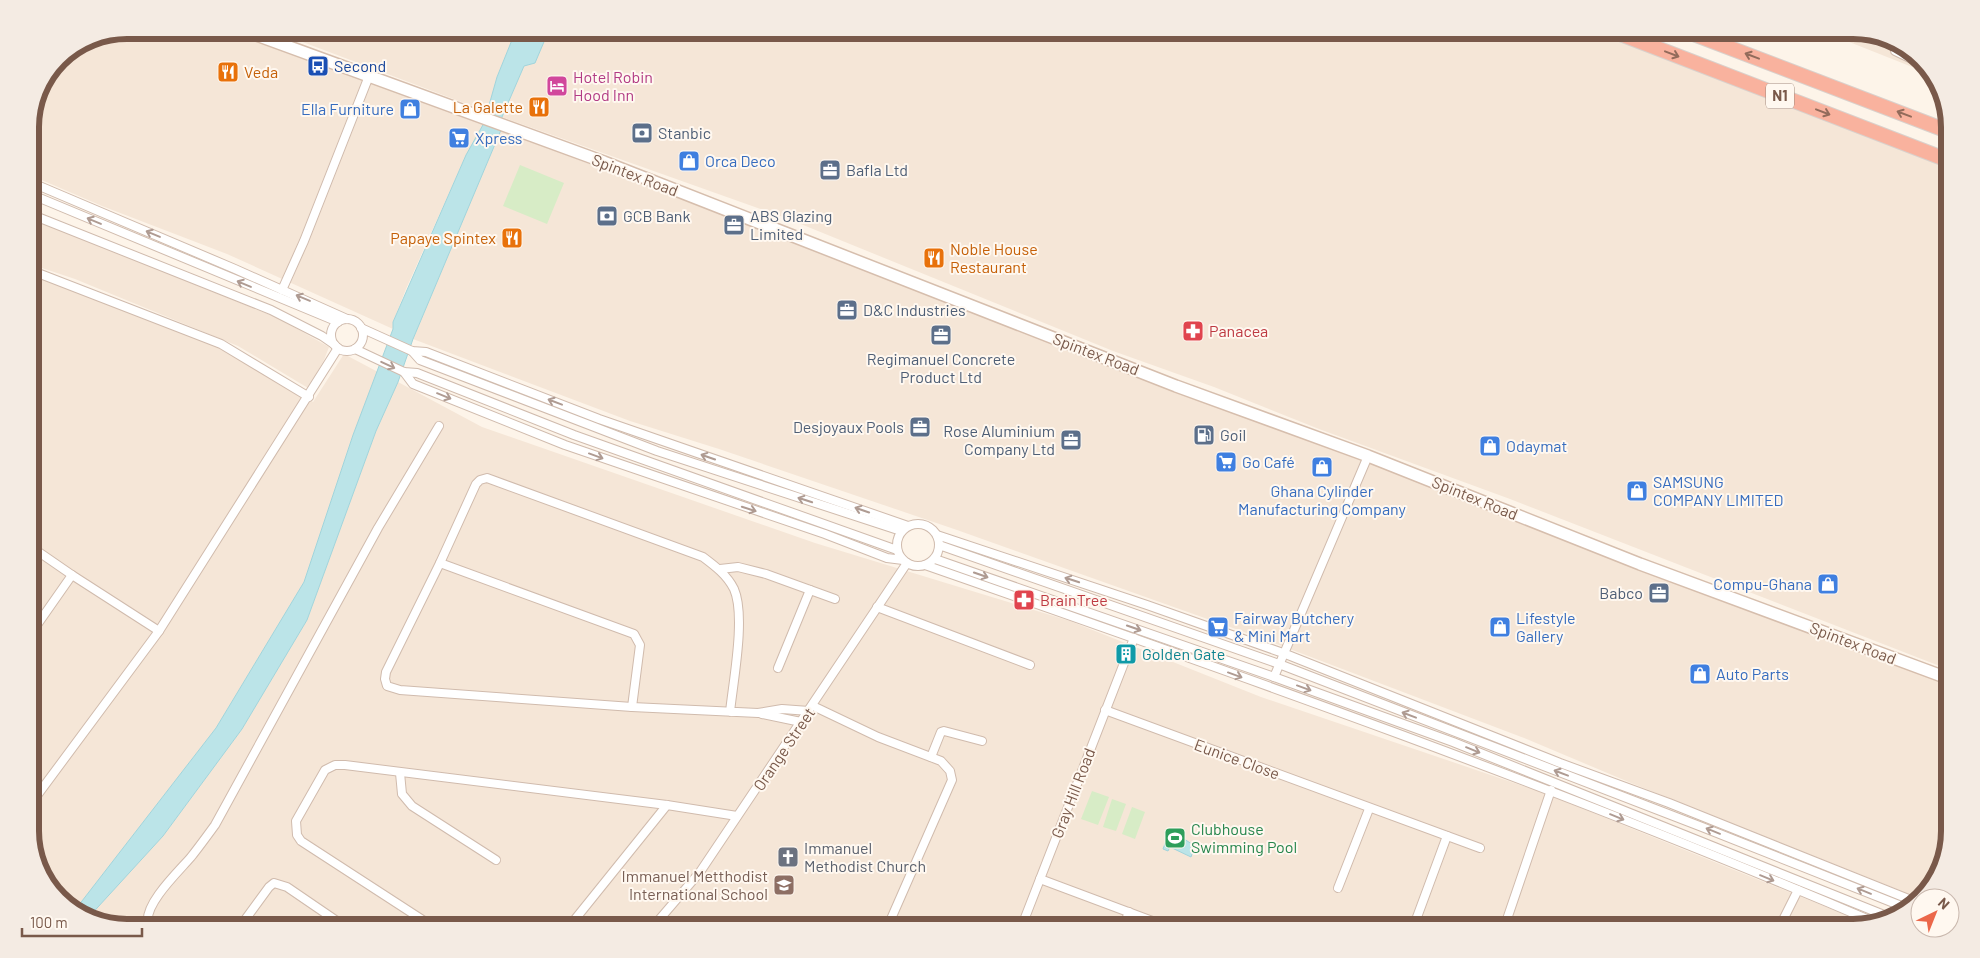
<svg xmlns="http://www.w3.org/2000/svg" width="1980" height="958" viewBox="0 0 1980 958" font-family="Barlow,sans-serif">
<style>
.residential{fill:#f5e6d7}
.green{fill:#d7ecc6}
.water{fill:#bbe4e8;stroke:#a1d4db}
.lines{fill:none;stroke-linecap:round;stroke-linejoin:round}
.street-casing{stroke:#d0bbad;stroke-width:10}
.secondary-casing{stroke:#d6bead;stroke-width:14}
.highway-casing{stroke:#d9d1cc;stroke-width:16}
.street{stroke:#fff;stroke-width:8}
.secondary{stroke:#fff;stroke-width:11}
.highway{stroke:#f9b29e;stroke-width:14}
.oneway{stroke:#936b5b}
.oneway2{stroke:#af9b92}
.labels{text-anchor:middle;stroke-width:4;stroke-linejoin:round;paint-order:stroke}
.shield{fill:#fff8f0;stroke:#a1897c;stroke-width:1}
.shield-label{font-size:15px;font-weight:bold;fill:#79594a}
.transit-label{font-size:16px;fill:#164399;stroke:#fff8f0;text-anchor:start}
.food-label{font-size:16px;fill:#c56008;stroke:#fff8f0;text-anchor:start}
.hotel-label{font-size:16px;fill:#b23c85;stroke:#fff8f0;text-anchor:start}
.shop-label{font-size:16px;fill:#366cbe;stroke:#fff8f0;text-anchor:start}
.service-label{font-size:16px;fill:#4e5e75;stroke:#fff8f0;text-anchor:start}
.street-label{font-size:16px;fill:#79594a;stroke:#fff8f0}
.health-label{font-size:16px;fill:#be3a42;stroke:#fff8f0;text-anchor:start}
.culture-label{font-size:16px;fill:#0d838f;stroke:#fff8f0;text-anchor:start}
.leisure-label{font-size:16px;fill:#27864d;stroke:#fff8f0;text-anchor:start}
.worship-label{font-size:16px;fill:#5b616d;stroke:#fff8f0;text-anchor:start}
.education-label{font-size:16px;fill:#785e54;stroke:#fff8f0;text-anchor:end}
.rim{fill:none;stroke:#79594a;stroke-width:6}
</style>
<rect width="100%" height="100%" fill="#fdf4e9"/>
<g class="residential">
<path d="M127,30H232L298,51L484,123L466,155L406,289L393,322V329L227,254L102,206L30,175V121L37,89L59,58L90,37Z"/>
<path d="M271,30H516L497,77L488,112Z"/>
<path d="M549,30H1595L1950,167V670L1510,499L1319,429L1214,387L1113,351L786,218L502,117L524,66L535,63Z"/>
<path d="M1819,30H1853L1896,40L1934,73L1935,76Z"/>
<path d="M501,130L1950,686V831L1940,874L1919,898L1631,783L1529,740L1261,638L957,530L719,449L630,421L413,339Z"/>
<path d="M30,218L280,319L329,347L324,360L308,388L238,346L75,279L30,264Z"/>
<path d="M30,274L234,352L313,402L344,354L378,372L353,435L304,582L216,728L75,910L46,885L30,838Z"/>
<path d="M398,382L482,427L815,543L1070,621L1261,697L1544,793L1868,924L1853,928H127L87,919L163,836L242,729L307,620L376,431Z"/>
</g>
<g class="green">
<path d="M520,165L564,183L547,224L503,206Z"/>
<path d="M1092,791L1109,797L1098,825L1081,819Z"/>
<path d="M1112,799L1126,804L1116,831L1103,827Z"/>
<path d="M1132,807L1145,812L1135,839L1122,834Z"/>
</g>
<g class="water">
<path d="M516,30H549L535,63L524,66L502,117L501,130L413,339L398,382L376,431L307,620L242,729L163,836L87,919L75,910L216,728L304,582L353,435L393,329V322L466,155L484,123L497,77Z"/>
<path d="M1170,830L1195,846L1191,857L1170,847L1168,851L1163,849Z"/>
</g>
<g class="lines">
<g class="street-casing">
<g id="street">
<path d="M1894,39L1895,51L1924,65"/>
<path d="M30,182L235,269L347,319"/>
<path d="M30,194L338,322"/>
<path d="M30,214L271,310L322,336L335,345"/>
<path d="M30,270L221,344L309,397"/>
<path d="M282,290L304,241L369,76"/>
<circle cx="347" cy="335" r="16"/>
<path d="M361,328L412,351L426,352L599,419L908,526"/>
<path d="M355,349L404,372L417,373L574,435L897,550"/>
<path d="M412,351L420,360L657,451L901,531"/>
<path d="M404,372L413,384L565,445L825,534L887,558L903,560"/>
<circle cx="918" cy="545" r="21"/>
<path d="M937,535L1147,605L1283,653L1560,763L1669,803L1916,902"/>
<path d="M939,545L1279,664L1702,827L1909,909"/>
<path d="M30,546L72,575L159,631"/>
<path d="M935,559L1274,677L1453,742L1889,917"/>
<path d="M440,563L634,634L640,645L632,707"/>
<path d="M925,565C1244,676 1563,789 1874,922"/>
<path d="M720,569L738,567L766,574L835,599"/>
<path d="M877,607L1030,665"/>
<path d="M30,635L72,575"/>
<path d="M1129,651L1134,638"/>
<path d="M778,668L810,590"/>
<path d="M1274,677L1368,456"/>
<path d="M813,706L878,737L941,761L950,771L952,780L887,928"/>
<path d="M1105,710L1480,848"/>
<path d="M730,712C733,682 746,616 734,589C727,575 715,566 703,557L487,478L480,480L476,484L440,563L386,672L385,679L387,686L400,690L632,707L758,713L782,709L809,711"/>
<path d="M762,714L801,722"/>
<path d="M931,757L941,732L944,731L982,741"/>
<path d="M400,773L402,794L412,806L496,860"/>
<path d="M30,805L159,631L338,348"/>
<path d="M1040,879L1171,928"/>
<path d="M1338,888L1369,809"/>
<path d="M157,928L148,922C145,903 179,871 191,857C199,847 207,836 215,825L378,528L439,426"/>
<path d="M239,928L269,887L274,883L287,887L347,928"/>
<path d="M435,928L301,841L297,835L296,821L325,770L335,765H345L667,805L737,816"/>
<path d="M568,928L667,805"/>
<path d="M652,928L700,872L907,563"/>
<path d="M1021,928L1126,658"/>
<path d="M1123,928L1129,912"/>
<path d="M1413,928L1447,836"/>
<path d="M1504,928L1551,790"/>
<path d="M1779,928L1798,890"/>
</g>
</g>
<g class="secondary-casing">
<path id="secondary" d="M243,30L604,162L1176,386L1368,456L1640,564L1950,679"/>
</g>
<g class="highway-casing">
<g id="highway">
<path d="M1610,30L1950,161"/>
<path d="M1683,30L1950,132"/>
</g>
</g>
<use href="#street" class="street"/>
<use href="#secondary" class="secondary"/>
<use href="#highway" class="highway"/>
</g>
<defs><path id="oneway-shaft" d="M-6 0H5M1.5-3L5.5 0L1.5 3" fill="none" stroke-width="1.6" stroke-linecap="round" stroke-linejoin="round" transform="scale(1.25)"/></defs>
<g class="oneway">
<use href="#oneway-shaft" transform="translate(1672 54) rotate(21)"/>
<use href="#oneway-shaft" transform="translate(1752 56) rotate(-159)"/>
<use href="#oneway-shaft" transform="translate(1823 112) rotate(21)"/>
<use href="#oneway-shaft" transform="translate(1904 114) rotate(-159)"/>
</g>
<g class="oneway2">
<use href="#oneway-shaft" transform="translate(94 221) rotate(-157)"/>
<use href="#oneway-shaft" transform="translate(153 234) rotate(-157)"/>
<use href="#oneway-shaft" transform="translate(244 284) rotate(-157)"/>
<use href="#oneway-shaft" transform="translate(303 298) rotate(-157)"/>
<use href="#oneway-shaft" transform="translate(388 365) rotate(25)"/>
<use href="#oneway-shaft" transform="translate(444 396) rotate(22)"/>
<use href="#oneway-shaft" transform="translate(555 402) rotate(-159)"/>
<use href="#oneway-shaft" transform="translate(596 456) rotate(20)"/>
<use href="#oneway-shaft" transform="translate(708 457) rotate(-161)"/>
<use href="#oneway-shaft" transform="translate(805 500) rotate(-162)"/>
<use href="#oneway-shaft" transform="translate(749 509) rotate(18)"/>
<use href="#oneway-shaft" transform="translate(862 510) rotate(-161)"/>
<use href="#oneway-shaft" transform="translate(981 575) rotate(19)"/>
<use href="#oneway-shaft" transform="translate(1072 580) rotate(-162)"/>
<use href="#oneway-shaft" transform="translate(1134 628) rotate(19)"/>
<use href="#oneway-shaft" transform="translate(1235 675) rotate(20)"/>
<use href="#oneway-shaft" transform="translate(1304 688) rotate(20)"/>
<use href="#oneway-shaft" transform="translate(1409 715) rotate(-159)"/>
<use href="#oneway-shaft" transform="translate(1473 750) rotate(22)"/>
<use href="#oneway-shaft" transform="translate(1561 773) rotate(-159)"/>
<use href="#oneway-shaft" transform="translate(1617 817) rotate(22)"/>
<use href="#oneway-shaft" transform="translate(1713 831) rotate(-158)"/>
<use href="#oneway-shaft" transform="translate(1767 878) rotate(22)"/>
<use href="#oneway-shaft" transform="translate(1864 891) rotate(-158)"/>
</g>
<defs>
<g id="bus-square" transform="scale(1.125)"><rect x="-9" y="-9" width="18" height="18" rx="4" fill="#1a4fb4" stroke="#fff8f0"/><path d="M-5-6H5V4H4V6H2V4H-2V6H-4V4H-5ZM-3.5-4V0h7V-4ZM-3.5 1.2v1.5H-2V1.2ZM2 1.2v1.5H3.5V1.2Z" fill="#fff"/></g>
<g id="restaurant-square" transform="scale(1.125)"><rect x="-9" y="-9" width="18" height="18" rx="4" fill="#e8710a" stroke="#fff8f0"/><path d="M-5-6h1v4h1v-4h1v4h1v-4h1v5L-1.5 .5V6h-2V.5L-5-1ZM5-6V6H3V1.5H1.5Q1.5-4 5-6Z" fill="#fff"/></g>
<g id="hotel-square" transform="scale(1.125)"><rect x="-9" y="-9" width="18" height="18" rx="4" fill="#d1479c" stroke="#fff8f0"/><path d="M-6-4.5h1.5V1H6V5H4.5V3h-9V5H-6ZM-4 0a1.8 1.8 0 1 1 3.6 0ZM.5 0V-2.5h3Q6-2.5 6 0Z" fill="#fff"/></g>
<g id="shop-square" transform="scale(1.125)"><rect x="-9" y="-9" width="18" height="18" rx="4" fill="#3f7fe0" stroke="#fff8f0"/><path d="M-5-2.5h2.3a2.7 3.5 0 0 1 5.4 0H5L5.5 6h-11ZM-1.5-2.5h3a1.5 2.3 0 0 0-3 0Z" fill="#fff"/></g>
<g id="bank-square" transform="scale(1.125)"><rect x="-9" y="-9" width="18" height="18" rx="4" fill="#5c6f8a" stroke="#fff8f0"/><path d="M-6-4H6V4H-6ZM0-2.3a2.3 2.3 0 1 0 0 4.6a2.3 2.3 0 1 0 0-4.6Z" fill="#fff"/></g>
<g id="supermarket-square" transform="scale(1.125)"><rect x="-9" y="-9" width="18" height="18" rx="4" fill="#3f7fe0" stroke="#fff8f0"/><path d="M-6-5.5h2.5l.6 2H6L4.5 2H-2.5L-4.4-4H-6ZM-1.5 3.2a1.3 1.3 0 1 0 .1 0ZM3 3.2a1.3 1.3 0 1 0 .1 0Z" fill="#fff"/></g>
<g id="office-square" transform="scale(1.125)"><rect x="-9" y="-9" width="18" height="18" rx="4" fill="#5c6f8a" stroke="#fff8f0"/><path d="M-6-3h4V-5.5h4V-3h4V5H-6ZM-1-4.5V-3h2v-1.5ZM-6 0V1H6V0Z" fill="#fff"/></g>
<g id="pharmacy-square" transform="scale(1.125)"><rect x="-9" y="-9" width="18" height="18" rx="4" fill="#e0444e" stroke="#fff8f0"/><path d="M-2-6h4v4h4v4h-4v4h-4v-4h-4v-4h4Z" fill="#fff"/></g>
<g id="fuel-square" transform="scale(1.125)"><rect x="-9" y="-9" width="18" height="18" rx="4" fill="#5c6f8a" stroke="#fff8f0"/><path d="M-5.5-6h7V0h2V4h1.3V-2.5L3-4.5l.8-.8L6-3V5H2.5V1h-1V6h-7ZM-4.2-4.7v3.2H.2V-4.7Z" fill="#fff"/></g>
<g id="building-square" transform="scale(1.125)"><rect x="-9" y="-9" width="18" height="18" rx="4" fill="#0f9aa8" stroke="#fff8f0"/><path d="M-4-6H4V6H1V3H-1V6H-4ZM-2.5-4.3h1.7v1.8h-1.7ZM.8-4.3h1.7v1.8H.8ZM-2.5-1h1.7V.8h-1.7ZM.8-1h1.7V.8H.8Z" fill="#fff"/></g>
<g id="stadium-square" transform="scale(1.125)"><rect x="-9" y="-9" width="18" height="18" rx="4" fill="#2e9e5b" stroke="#fff8f0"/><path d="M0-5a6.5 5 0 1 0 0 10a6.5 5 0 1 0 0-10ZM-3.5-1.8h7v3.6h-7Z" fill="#fff"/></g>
<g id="church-square" transform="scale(1.125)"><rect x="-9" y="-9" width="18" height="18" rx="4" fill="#6b7280" stroke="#fff8f0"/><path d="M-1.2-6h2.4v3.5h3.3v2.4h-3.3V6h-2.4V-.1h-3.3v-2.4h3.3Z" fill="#fff"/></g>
<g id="school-square" transform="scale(1.125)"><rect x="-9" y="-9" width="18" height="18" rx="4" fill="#8d6e63" stroke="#fff8f0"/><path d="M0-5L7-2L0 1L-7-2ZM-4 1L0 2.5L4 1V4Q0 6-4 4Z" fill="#fff"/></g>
</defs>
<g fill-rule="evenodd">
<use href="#bus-square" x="318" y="66"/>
<use href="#restaurant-square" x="228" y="72"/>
<use href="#hotel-square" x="557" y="86"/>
<use href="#restaurant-square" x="539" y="107"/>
<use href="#shop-square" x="410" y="109"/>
<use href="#bank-square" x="642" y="133"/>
<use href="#supermarket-square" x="459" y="138"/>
<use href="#shop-square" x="689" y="161"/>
<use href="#office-square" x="830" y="170"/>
<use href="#bank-square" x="607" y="216"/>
<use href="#office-square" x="734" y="225"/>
<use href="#restaurant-square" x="512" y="238"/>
<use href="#restaurant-square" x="934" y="258"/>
<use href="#office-square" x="847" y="310"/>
<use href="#pharmacy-square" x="1193" y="331"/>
<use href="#office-square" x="941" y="335"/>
<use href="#office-square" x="920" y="427"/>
<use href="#fuel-square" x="1204" y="435"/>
<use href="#office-square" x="1071" y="440"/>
<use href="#shop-square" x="1490" y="446"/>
<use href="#supermarket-square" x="1226" y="462"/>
<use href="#shop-square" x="1322" y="467"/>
<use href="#shop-square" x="1637" y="491"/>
<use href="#shop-square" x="1828" y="584"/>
<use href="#office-square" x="1659" y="593"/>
<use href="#pharmacy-square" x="1024" y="600"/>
<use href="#supermarket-square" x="1218" y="627"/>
<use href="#shop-square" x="1500" y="627"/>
<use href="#building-square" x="1126" y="654"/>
<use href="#shop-square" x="1700" y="674"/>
<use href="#stadium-square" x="1175" y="838"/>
<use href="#church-square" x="788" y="857"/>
<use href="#school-square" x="784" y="885"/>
</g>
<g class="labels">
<rect class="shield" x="1766" y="83.5" width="28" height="25" rx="4"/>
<g class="shield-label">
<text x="1780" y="101">N1</text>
</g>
<g class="transit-label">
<text x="334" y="72">Second</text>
</g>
<g class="food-label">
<text x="244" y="78">Veda</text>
<text x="523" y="113" text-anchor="end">La Galette</text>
<text x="496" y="244" text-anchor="end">Papaye Spintex</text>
<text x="950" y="255">Noble House<tspan x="950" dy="18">Restaurant</tspan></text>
</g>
<g class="hotel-label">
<text x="573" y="83">Hotel Robin<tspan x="573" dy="18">Hood Inn</tspan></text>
</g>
<g class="shop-label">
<text x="394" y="115" text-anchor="end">Ella Furniture</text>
<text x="475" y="144">Xpress</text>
<text x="705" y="167">Orca Deco</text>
<text x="1506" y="452">Odaymat</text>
<text x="1242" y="468">Go Café</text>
<text x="1653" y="488">SAMSUNG<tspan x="1653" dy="18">COMPANY LIMITED</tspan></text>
<text x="1322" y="497" text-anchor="middle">Ghana Cylinder<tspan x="1322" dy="18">Manufacturing Company</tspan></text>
<text x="1812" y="590" text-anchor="end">Compu-Ghana</text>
<text x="1234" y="624">Fairway Butchery<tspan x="1234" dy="18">&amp; Mini Mart</tspan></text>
<text x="1516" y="624">Lifestyle<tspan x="1516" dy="18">Gallery</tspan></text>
<text x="1716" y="680">Auto Parts</text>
</g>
<g class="service-label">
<text x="658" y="139">Stanbic</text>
<text x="846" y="176">Bafla Ltd</text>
<text x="623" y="222">GCB Bank</text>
<text x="750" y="222">ABS Glazing<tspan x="750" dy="18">Limited</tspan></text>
<text x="863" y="316">D&amp;C Industries</text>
<text x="941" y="365" text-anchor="middle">Regimanuel Concrete<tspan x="941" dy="18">Product Ltd</tspan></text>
<text x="904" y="433" text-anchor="end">Desjoyaux Pools</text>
<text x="1055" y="437" text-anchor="end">Rose Aluminium<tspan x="1055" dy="18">Company Ltd</tspan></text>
<text x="1220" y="441">Goil</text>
<text x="1643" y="599" text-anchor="end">Babco</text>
</g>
<g class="street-label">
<text transform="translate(635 175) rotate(21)" y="6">Spintex Road</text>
<text transform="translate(1096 354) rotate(21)" y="6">Spintex Road</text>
<text transform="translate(1475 498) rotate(22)" y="6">Spintex Road</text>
<text transform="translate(1853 643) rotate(21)" y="6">Spintex Road</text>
<text transform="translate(784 749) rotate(-56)" y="6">Orange Street</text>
<text transform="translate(1237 759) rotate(20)" y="6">Eunice Close</text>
<text transform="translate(1073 793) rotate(-69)" y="6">Gray Hill Road</text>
</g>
<g class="health-label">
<text x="1209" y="337">Panacea</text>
<text x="1040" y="606">BrainTree</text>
</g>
<g class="culture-label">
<text x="1142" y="660">Golden Gate</text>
</g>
<g class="leisure-label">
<text x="1191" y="835">Clubhouse<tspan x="1191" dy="18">Swimming Pool</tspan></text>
</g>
<g class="worship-label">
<text x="804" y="854">Immanuel<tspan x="804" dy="18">Methodist Church</tspan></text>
</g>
<g class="education-label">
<text x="768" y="882">Immanuel Metthodist<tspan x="768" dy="18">International School</tspan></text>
</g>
</g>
<path d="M0 0H1980V958H0ZM127 39H1853A88 88 0 0 1 1941 127V831A88 88 0 0 1 1853 919H127A88 88 0 0 1 39 831V127A88 88 0 0 1 127 39Z" fill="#f4ebe3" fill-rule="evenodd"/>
<path class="rim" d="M127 39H1853A88 88 0 0 1 1941 127V831A88 88 0 0 1 1853 919H127A88 88 0 0 1 39 831V127A88 88 0 0 1 127 39Z"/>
<g transform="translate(1935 913) rotate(43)"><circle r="24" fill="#fff8f0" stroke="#c9b8ae"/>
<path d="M0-4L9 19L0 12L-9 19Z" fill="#eb674a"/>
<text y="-8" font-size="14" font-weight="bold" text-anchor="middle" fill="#79594a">N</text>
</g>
<path d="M22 928v8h120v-8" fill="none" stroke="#79594a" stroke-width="2.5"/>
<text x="30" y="928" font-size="15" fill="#79594a" stroke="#fff8f0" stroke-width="4" paint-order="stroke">100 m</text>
</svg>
